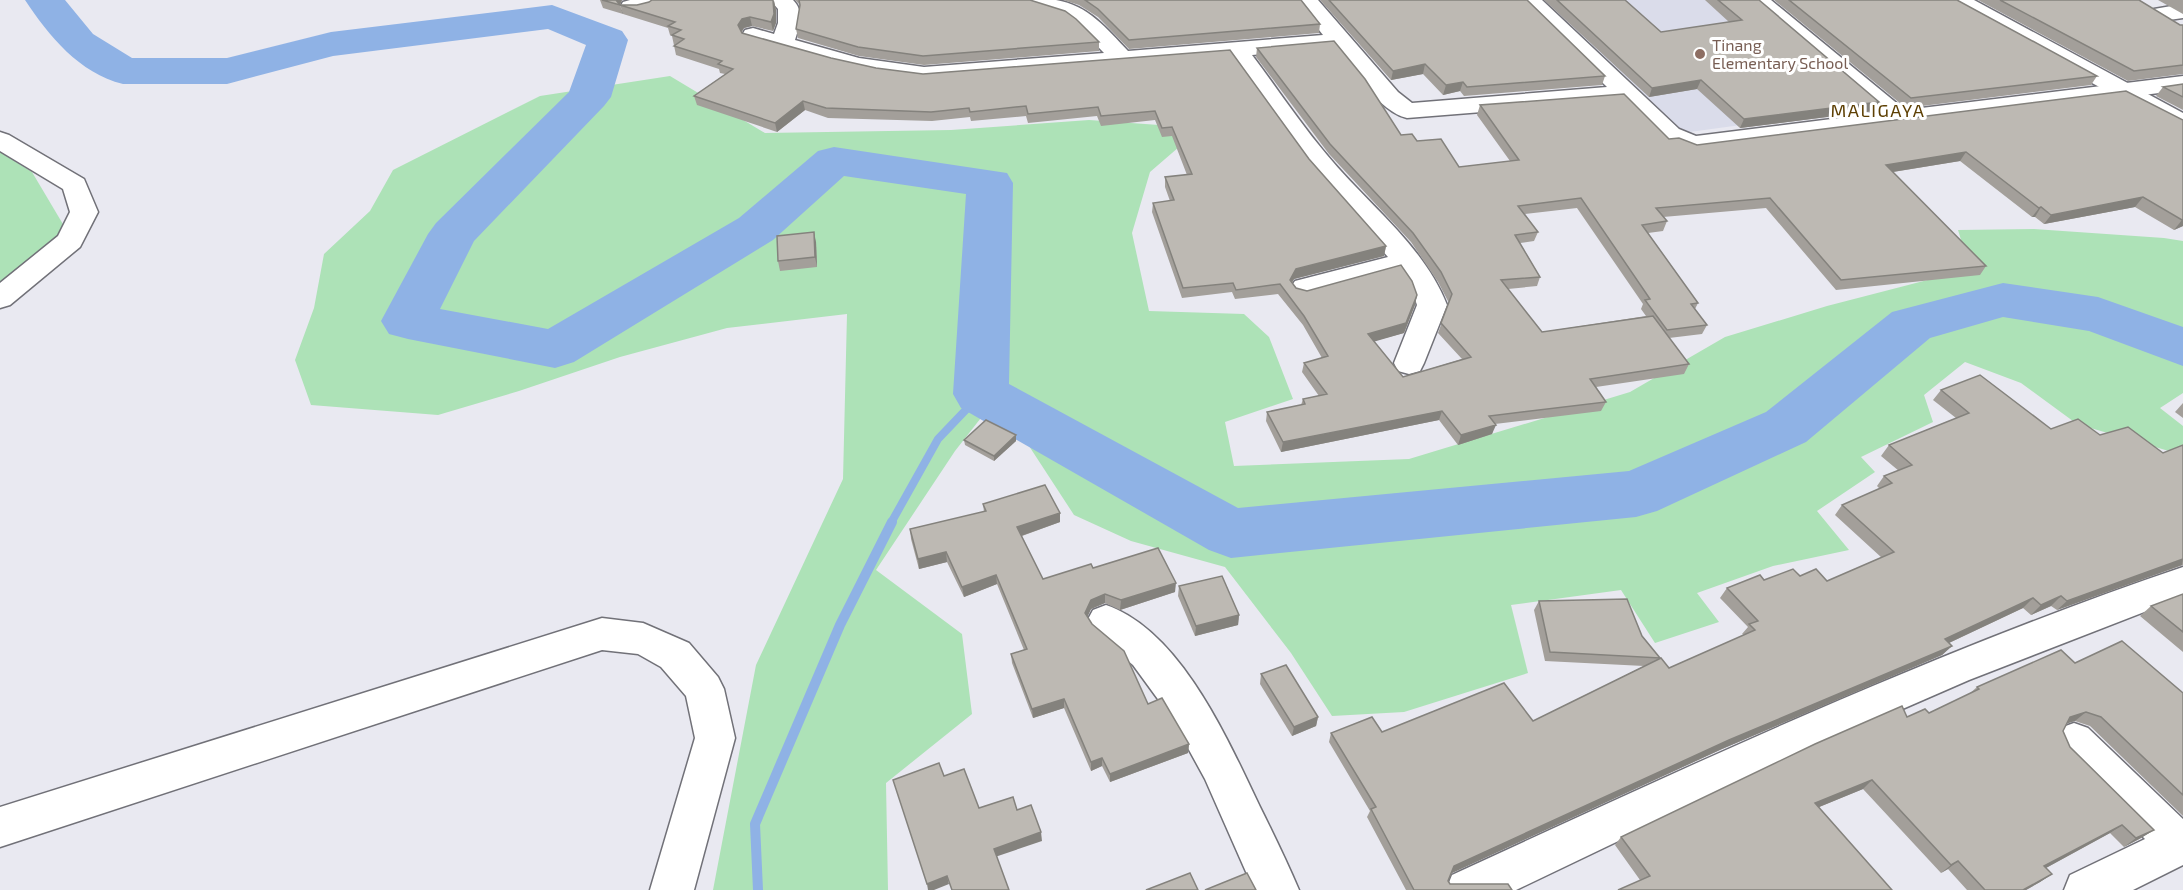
<svg xmlns="http://www.w3.org/2000/svg" width="2183" height="890" viewBox="0 0 2183 890" font-family="'Exo 2',sans-serif">
<style>
.built{fill:#dadcea}
.green{fill:#ade2b7}
.lines{fill:none;stroke-linecap:round;stroke-linejoin:round}
.stream-far1{stroke:#8fb2e5;stroke-width:8}
.stream{stroke:#8fb2e5;stroke-width:10}
.river{fill:#8fb2e5;fill-rule:evenodd}
.street-casing{stroke:#717178;stroke-width:3}
.secondary-casing{stroke:#717178;stroke-width:3}
.street{fill:#fff;fill-rule:evenodd}
.secondary{fill:#fff;fill-rule:evenodd}
.wall{fill:#a39f9a;fill-rule:evenodd}
.shaded-wall{fill:#84827d}
.building{fill:#bdb9b3;stroke:#84827d;stroke-width:1.5}
.education-dot{fill:#8d6e63;stroke:#fff;stroke-width:2}
.labels{text-anchor:middle;stroke-width:6;stroke-linejoin:round;paint-order:stroke}
.far-education-label{font-size:16px;fill:#785e54;stroke:#fff;text-anchor:start}
.far-neighbourhood-label{font-size:18px;letter-spacing:1.5px;fill:#5e4004;stroke:#fff}
</style>
<rect width="100%" height="100%" fill="#e9e9f1"/>
<path class="built" d="M1542,0H1736L1867,108L1682,133Z"/>
<g class="green">
<path d="M670,76L765,133L951,130L1089,120L1201,128L1150,172L1132,233L1149,311L1244,314L1269,337L1293,399L1225,422L1234,466L1409,459L1630,392L1725,337L1827,306L1970,269L1958,230L2034,229L2164,238L2183,241V393L2160,408L2183,426V453L2179,454L2077,424L2021,383L1965,362L1924,395L1933,422L1861,457L1875,472L1817,511L1849,550L1773,566L1697,593L1719,622L1655,643L1621,590L1511,605L1528,673L1404,712L1332,716L1291,653L1225,567L1131,541L1074,515L1016,426L984,414L955,451L876,570L962,634L972,714L886,783L888,890H713L756,665L843,479L847,314L727,328L620,357L519,391L438,415L311,405L295,360L314,308L324,254L370,211L393,170L540,96Z"/>
<path d="M0,152L32,172L67,231L0,284Z"/>
</g>
<g class="lines">
<path class="stream-far1" d="M891,523L938,439L981,394"/>
<path class="stream" d="M758,890L755,824L840,625L892,522"/>
<path class="river" d="M25,0H65L93,34L132,58H227L331,32L552,5L622,31L628,40L611,97L604,106L474,241L440,309L548,329L739,218L818,151L834,147L1007,173L1013,183L1009,384L1238,508L1629,471L1766,412L1892,312L2003,283L2098,297L2183,327V366L2089,331L2003,317L1930,338L1806,442L1657,511L1636,517L1231,558L1209,550L961,408L953,394L966,194L844,176L773,240L574,362L555,368L408,339L389,334L381,321L428,234L436,223L569,92L586,45L548,29L333,56L227,84H123C79,73 49,36 25,0Z"/>
<g class="street-casing">
<g id="street">
<path d="M630,0H663C656,10 635,15 623,12L620,7L623,2Z"/>
<path d="M770,0H793C805,12 799,26 795,40L859,58L924,67L1104,53L1078,26L1066,18L1026,5L1023,0C1034,0 1046,0 1056,0C1088,5 1107,29 1128,51L1323,35L1295,0H1318L1398,92L1412,103L1607,87L1518,0H1542L1679,129L1696,136L1879,113L1747,0H1771L1905,110L2183,76V90L1693,152L1661,139L1621,101L1407,118C1380,112 1352,69 1333,48L1252,55C1277,88 1300,123 1327,155C1367,204 1423,244 1447,305L1424,363L1420,371L1409,374L1398,371L1394,363L1417,305L1412,290L1400,272L1305,298L1295,295L1290,288L1295,281L1388,257L1309,167L1230,57L924,81C862,77 804,57 745,40L742,35L745,30L753,28L774,34L778,23V9Z"/>
<path d="M2183,4V18L2162,21L2154,19L2151,14L2154,9Z"/>
<path d="M0,132L9,135L84,179L98,212L80,247L10,305L0,308V283L58,236L70,212L63,189L0,151Z"/>
<path d="M2183,567V597L1969,680L1806,751L1516,890H1446L1452,875C1693,764 1932,652 2183,567Z"/>
<path d="M1106,605C1181,631 1228,740 1260,807C1274,835 1287,862 1299,890H1254L1205,779L1171,717L1133,665L1093,632L1087,621L1093,610Z"/>
<path d="M602,618L643,623L689,643L718,677L724,689L735,738L694,890H650L695,738L686,696L661,667L638,654L602,650L0,847V807Z"/>
<path d="M2074,723L2088,728L2183,819V865L2133,890H2064L2070,875L2145,839L2060,754L2054,741L2060,728Z"/>
</g>
</g>
<g class="secondary-casing">
<path id="secondary" d="M1947,0H1974L2183,113V131L2174,128L1950,5Z"/>
</g>
<use href="#street" class="street"/>
<use href="#secondary" class="secondary"/>
</g>
<g class="wall">
<path d="M600,0H622L620,5L623,14L603,8Z"/>
<path d="M795,0H1030L1099,42V51L924,65L859,56L798,38L796,29L800,7L799,4Z"/>
<path d="M1063,0H1301L1320,24L1319,33L1129,49L1098,17L1079,5Z"/>
<path d="M1320,0H1527L1605,76L1602,85L1464,96L1460,91L1443,95L1423,74L1391,80Z"/>
<path d="M1544,0H1625L1661,32L1729,22L1705,0H1759L1879,102L1874,111L1740,128L1697,89L1649,97Z"/>
<path d="M1774,0H1957L2097,76L2091,85L1906,108Z"/>
<path d="M1978,0H2139L2180,25H2183V74L2128,81Z"/>
<path d="M2158,0H2183V14Z"/>
<path d="M774,1L776,10V23L773,31L752,26L744,28L742,32V33L831,58L876,68L923,74L1230,50L1309,159L1386,246L1384,256L1294,279L1292,283L1296,288L1307,291L1417,295L1415,305L1404,333L1374,341L1403,377L1462,359L1438,333L1449,303L1438,282L1411,242L1329,154L1256,57L1257,48L1401,135L1417,141L1459,167L1510,161L1477,115L1480,105L1669,139L1697,145L2183,120V226L2174,230L2135,207L2044,224L2035,217H2032L1960,161L1893,172L1986,266L1980,275L1836,290L1766,208L1663,217L1667,221L1663,231L1648,233L1698,303L1695,309L1707,325L1702,334L1669,338L1689,364L1684,374L1596,387L1606,402L1601,411L1495,424L1492,434L1458,445L1439,420L1281,452L1266,421L1267,412L1301,405L1303,399L1319,396L1302,372L1304,363L1322,358L1303,325L1278,294L1235,299L1232,292L1182,298L1152,212L1153,203L1170,201L1165,187V177L1187,175L1172,136L1162,137L1155,120L1101,126L1097,116L1028,123L1026,116L971,121L970,117L932,121L828,118L805,110L777,132L697,105L694,96L725,74L720,73L719,69L676,55L672,36L670,35L668,28L623,14L620,5H637L649,2ZM1577,208L1643,304L1641,309L1646,316L1542,332L1508,289L1537,286L1540,277L1520,243L1534,241L1538,232L1525,214Z"/>
<path d="M2183,84V110L2156,96L2163,87Z"/>
<path d="M816,242L817,267L780,271L778,261Z"/>
<path d="M1941,390L2051,429L2100,435L2163,453L2183,445V565L2057,610L2051,606L2031,615L2023,608L1949,643L1952,646L1942,655L1722,749L1451,873L1448,881L1450,884L1512,890H1406L1367,817L1370,811L1329,742L1331,733L1382,732L1533,721L1644,666L1545,661L1534,610L1539,601L1642,636L1660,658L1659,659L1669,668L1744,635L1742,634L1748,627L1720,598L1727,588L1764,580L1800,576L1827,581L1882,558L1835,515L1842,505L1880,489L1877,486L1884,476L1899,471L1881,456L1889,445L1956,418L1933,400Z"/>
<path d="M2183,403V418L2175,412Z"/>
<path d="M1016,435V441L994,461L965,445L964,440Z"/>
<path d="M983,504L1060,513V522L1022,536L1043,579L1093,568L1175,592L1120,610L1105,603L1091,609L1087,617L1092,624L1148,704L1189,744L1188,753L1110,782L1102,766L1091,771L1064,708L1033,718L1012,663L1011,654L1024,650L997,584L964,597L947,562L919,569L911,539L910,529L984,512Z"/>
<path d="M1179,586L1239,615L1238,625L1195,636L1178,596Z"/>
<path d="M2183,594V652L2140,616L2151,606Z"/>
<path d="M2075,663L2183,693V816L2090,726L2075,721L2067,723L2063,731L2070,747L2154,830L2141,838L2124,847L2110,833L2046,868L2052,874L2040,882L2026,890H1967L1948,869L1941,873L1863,789L1640,880L1615,845L1621,837L1907,717L1929,713L1968,695L1977,687Z"/>
<path d="M1261,674L1318,717L1316,726L1292,736L1260,684Z"/>
</g>
<g class="shaded-wall">
<path d="M616,0H622L620,5Z"/>
<path d="M774,1L776,10V23L773,31L771,22Z"/>
<path d="M750,17L752,26L744,28L740,34L738,25L742,19Z"/>
<path d="M1425,64L1423,74L1391,80L1393,71Z"/>
<path d="M1701,80L1697,89L1649,97L1652,88Z"/>
<path d="M1463,82L1460,91L1443,95L1446,85Z"/>
<path d="M803,101L805,110L777,132L775,123Z"/>
<path d="M1879,102L1874,111L1740,128L1744,119Z"/>
<path d="M1966,152L1960,161L1880,174L1886,165Z"/>
<path d="M2143,197L2135,207L2044,224L2051,215Z"/>
<path d="M2041,207L2035,217H2032L2039,208Z"/>
<path d="M2182,220H2183V226L2174,230Z"/>
<path d="M814,232L816,242L817,267L815,257Z"/>
<path d="M1386,246L1384,256L1294,279L1288,289L1290,280L1296,269Z"/>
<path d="M1417,295L1415,305L1404,333L1366,344L1368,334Z"/>
<path d="M1442,411L1439,420L1281,452L1283,442Z"/>
<path d="M1496,425L1492,434L1458,445L1461,435Z"/>
<path d="M1016,435V441L994,461V456Z"/>
<path d="M1060,513V522L1018,537L1017,527Z"/>
<path d="M946,552L947,562L919,569L918,559Z"/>
<path d="M2183,559L2182,565L2057,610L2067,601Z"/>
<path d="M996,575L997,584L964,597L962,587Z"/>
<path d="M1176,583L1175,592L1120,610L1121,600Z"/>
<path d="M1105,594V603L1091,609L1085,622V613L1091,600Z"/>
<path d="M2061,596L2051,606L2031,615L2041,605Z"/>
<path d="M2033,598L2023,608L1936,649L1945,639Z"/>
<path d="M1239,615L1238,625L1195,636L1196,626Z"/>
<path d="M1952,646L1942,655L1722,749L1450,874L1454,866L1729,740Z"/>
<path d="M1064,699V708L1033,718L1032,709Z"/>
<path d="M2086,712L2075,721L2059,726L2070,717Z"/>
<path d="M1318,717L1316,726L1292,736L1294,727Z"/>
<path d="M1189,744L1188,753L1110,782V774Z"/>
<path d="M1102,758V766L1091,771V762Z"/>
<path d="M1872,780L1863,789L1807,812L1815,803Z"/>
<path d="M2122,825L2110,833L2033,875L2044,866Z"/>
<path d="M2154,830L2141,838L2124,847L2136,838Z"/>
<path d="M1041,832L1042,841L995,857L994,849Z"/>
<path d="M1958,861L1948,869L1941,873L1951,865Z"/>
<path d="M2052,874L2040,882L2026,890H2023Z"/>
<path d="M947,876L949,884L934,890H928L927,884Z"/>
</g>
<g class="building">
<path d="M602,0H616L620,5Z"/>
<path d="M652,0H773L774,14L771,22L750,17L742,19L738,25L742,33L831,58L876,68L923,74L1230,50L1309,159L1386,246L1296,269L1290,280L1296,288L1307,291L1401,265L1412,281L1417,295L1406,323L1368,334L1403,377L1471,357L1441,323L1452,294L1441,272L1413,233L1330,144L1257,48L1334,41L1365,79L1401,135L1412,134L1417,141L1441,139L1459,167L1519,160L1480,105L1624,94L1669,139L1679,138L1697,145L2126,91L2183,120V220H2182L2143,197L2051,215L2041,207L2039,208L1966,152L1886,165L1986,266L1841,280L1770,198L1656,208L1667,221L1642,225L1698,303L1691,304L1707,325L1667,330L1645,300L1650,299L1581,198L1518,206L1538,232L1515,235L1540,277L1501,280L1542,332L1653,316L1689,364L1590,379L1606,402L1489,416L1496,425L1461,435L1442,411L1283,442L1267,412L1305,404L1303,399L1327,394L1304,363L1328,356L1304,316L1280,284L1236,290L1233,283L1183,288L1153,203L1174,200L1165,177L1192,174L1172,127L1162,128L1155,111L1101,116L1098,107L1028,114L1026,106L970,112L969,108L931,112L826,108L803,101L775,123L694,96L733,69L718,64L722,61L674,46L684,39L672,35L681,30L668,26L675,22L620,5H637L649,2Z"/>
<path d="M799,0H1030L1065,11L1076,19L1099,42L923,56L858,47L796,29L800,5Z"/>
<path d="M1085,0H1301L1320,24L1129,40L1098,9Z"/>
<path d="M1329,0H1527L1605,76L1467,87L1463,82L1446,85L1425,64L1393,71Z"/>
<path d="M1557,0H1625L1661,32L1742,20L1718,0H1759L1879,102L1744,119L1701,80L1652,88Z"/>
<path d="M1789,0H1957L2097,76L1911,98Z"/>
<path d="M2000,0H2139L2180,25H2183V65L2134,71Z"/>
<path d="M2183,84V97L2163,87Z"/>
<path d="M814,232L815,257L778,261L777,236Z"/>
<path d="M1980,375L2051,429L2078,419L2100,435L2128,427L2163,453L2183,445V559L2067,601L2061,596L2041,605L2033,598L1945,639L1952,646L1729,740L1454,866L1448,881L1450,884H1508L1512,890H1414L1371,809L1376,807L1331,733L1372,717L1382,732L1504,683L1533,721L1661,658L1669,668L1755,630L1749,624L1758,621L1727,588L1760,575L1764,580L1793,569L1800,576L1816,569L1827,581L1894,552L1842,505L1892,483L1884,476L1912,465L1889,445L1969,413L1941,390Z"/>
<path d="M986,420L1016,435L994,456L964,440Z"/>
<path d="M1045,485L1060,513L1017,527L1043,579L1091,564L1093,568L1158,548L1176,583L1121,600L1105,594L1091,600L1085,613L1092,624L1124,651L1148,704L1162,698L1189,744L1110,774L1102,758L1091,762L1064,699L1032,709L1011,654L1027,649L996,575L962,587L946,552L918,559L910,529L986,511L983,504Z"/>
<path d="M1222,576L1239,615L1196,626L1179,586Z"/>
<path d="M2183,594V632L2151,606Z"/>
<path d="M1627,599L1642,636L1660,658L1550,652L1539,601Z"/>
<path d="M2122,641L2183,693V795L2101,717L2086,712L2070,717L2063,731L2070,747L2154,830L2136,838L2122,825L2044,866L2052,874L2023,890H1985L1958,861L1951,865L1872,780L1815,803L1892,890H1618L1650,876L1621,837L1815,744L1902,706L1907,717L1925,709L1929,713L1979,689L1977,687L2061,650L2075,663Z"/>
<path d="M1286,665L1318,717L1294,727L1261,674Z"/>
<path d="M939,763L944,776L964,769L979,808L1013,797L1017,810L1031,805L1041,832L994,849L1009,890H952L947,876L927,884L893,780Z"/>
<path d="M1190,873L1198,890H1146Z"/>
<path d="M1247,873L1256,890H1205Z"/>
</g>
<circle class="education-dot" cx="1700" cy="54" r="6"/>
<g class="labels">
<g class="far-education-label">
<text x="1712" y="51">Tinang<tspan x="1712" dy="18">Elementary School</tspan></text>
</g>
<g class="far-neighbourhood-label">
<text x="1878" y="117">MALIGAYA</text>
</g>
</g>
</svg>
